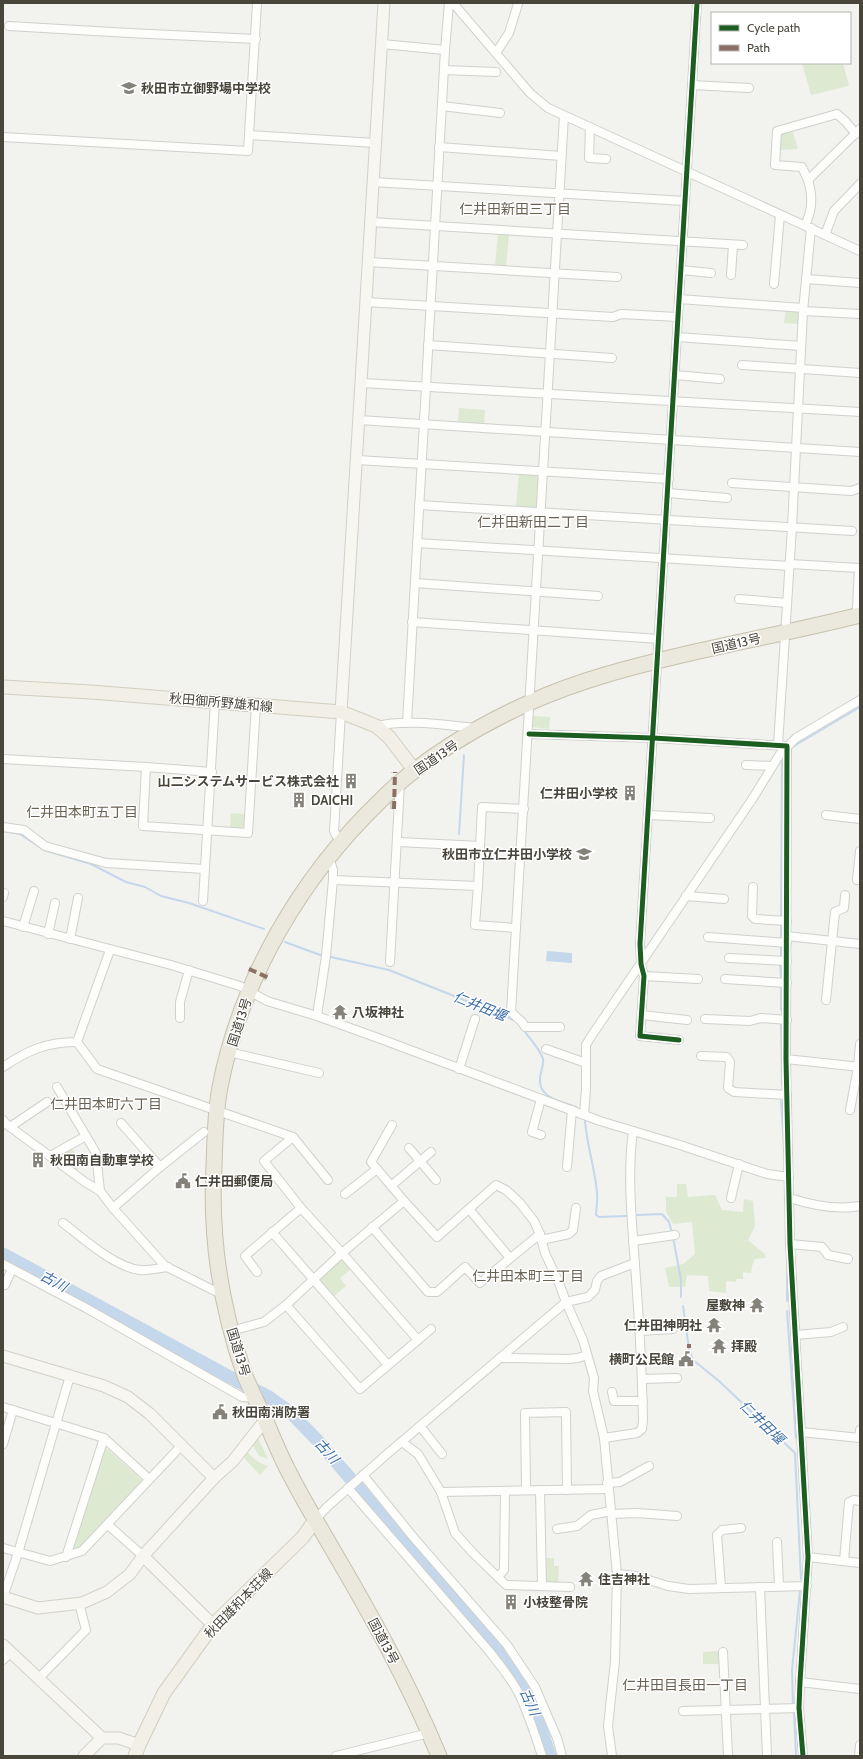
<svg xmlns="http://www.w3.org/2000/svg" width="863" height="1759" viewBox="0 0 863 1759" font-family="Cabin,'Noto Sans JP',sans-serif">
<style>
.green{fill:#ddead1}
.water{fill:#c4d7eb}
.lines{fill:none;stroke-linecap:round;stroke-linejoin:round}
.stream{stroke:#c4d7eb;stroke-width:2}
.river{stroke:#c4d7eb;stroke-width:13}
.street-tunnel{stroke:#d0cfca;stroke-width:8;stroke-dasharray:8 4;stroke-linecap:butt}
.street-casing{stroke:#d0d0cc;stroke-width:10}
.secondary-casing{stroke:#d2d1c8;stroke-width:13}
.primary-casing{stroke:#d2cfbe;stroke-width:15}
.highway-casing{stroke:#c7c1ad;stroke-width:17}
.street{stroke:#fdfdfc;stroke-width:8}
.secondary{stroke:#f7f6f1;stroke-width:11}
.primary{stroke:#f1efe6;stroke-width:13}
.highway{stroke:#ebe9dd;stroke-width:15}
.quiet{stroke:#8d6e63;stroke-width:4;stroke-dasharray:8 4;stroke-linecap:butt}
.cycleway-casing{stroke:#fff;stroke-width:8}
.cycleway{stroke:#1b5e20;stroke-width:5}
.labels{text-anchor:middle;stroke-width:3;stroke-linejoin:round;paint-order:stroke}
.poi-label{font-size:13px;font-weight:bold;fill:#48453a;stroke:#fff;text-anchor:start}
.street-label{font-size:13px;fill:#48453a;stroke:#fff}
.neighbourhood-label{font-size:14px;fill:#6a6353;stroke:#fff}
.water-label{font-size:14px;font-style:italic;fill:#3e6fa9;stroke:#fff}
</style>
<rect width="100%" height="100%" fill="#f2f2ee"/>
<g class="green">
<path d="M802,63H843L849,86L811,95Z"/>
<path d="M792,130L798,149L778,150L779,135L782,133Z"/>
<path d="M498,234L509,235L506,266L495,265Z"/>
<path d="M786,308L797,310L800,314L799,324L784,323Z"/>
<path d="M459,408L485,410L484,425L458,424Z"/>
<path d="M519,472L539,474L536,507L516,506Z"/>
<path d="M533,716L550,717L549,729L532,727Z"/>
<path d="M231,813L246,814L245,825L239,829H230Z"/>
<path d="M72,1148L82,1165L76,1171C69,1166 60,1163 59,1154Z"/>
<path d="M677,1184H686L688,1197L715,1195L722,1210L743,1212L744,1199L753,1201L755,1226L748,1240L765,1254V1258L755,1259L752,1266L751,1273L743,1272V1279H736V1282L726,1281V1293L709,1291L708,1276L687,1275L685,1287H669L665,1268L683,1264L695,1254L692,1222L673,1224L666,1212V1197H677Z"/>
<path d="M341,1258L351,1269L340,1278L346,1286L333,1297L317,1278Z"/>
<path d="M257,1436L268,1459L259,1456L252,1444Z"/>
<path d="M105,1447L142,1480L79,1549L71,1546Z"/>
<path d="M247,1452L258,1462L268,1466L260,1475L243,1457Z"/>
<path d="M545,1558H554V1566H559L558,1583H548L544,1580Z"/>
<path d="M719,1651L720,1664H703V1652Z"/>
</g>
<path class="water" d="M547,951L572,953V963L546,961Z"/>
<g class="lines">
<g class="stream">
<path d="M794,746L860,707"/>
<path d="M3,831L20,834L44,850L91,864L126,882L145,887L161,896L189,903L264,929"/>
<path d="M459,834L464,755"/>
<path d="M781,917L782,760"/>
<path d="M781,924V940"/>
<path d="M285,942L323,956"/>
<path d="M331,957L389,970L514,1020"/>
<path d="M781,958V946"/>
<path d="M780,964L781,977"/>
<path d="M781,1010V986"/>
<path d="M781,1025L782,1085"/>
<path d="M524,1030C530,1040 539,1047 543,1059C544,1064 541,1071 540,1077C537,1098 561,1101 576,1107"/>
<path d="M781,1101L784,1146"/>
<path d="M585,1121C587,1146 595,1168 597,1193C598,1200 596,1208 596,1215L599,1217L627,1216"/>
<path d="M637,1215L662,1214L669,1222L672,1233"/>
<path d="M673,1237L681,1280V1297"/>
<path d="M787,1255V1301"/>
<path d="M683,1306L689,1349L693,1360L719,1381L795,1453L801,1579"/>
<path d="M787,1311L796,1438"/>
<path d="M793,1707L792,1670L800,1590"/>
<path d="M794,1711L796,1756"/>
</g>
<path class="river" d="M3,1254L228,1376L269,1397L291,1413L319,1442L410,1548L481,1626L519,1678L533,1705L550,1756"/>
<g class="street-tunnel">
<path d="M394,809L395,772"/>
<path d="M249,969L269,978"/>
</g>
<g class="street-casing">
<g id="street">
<path d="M453,3L530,93L548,108L860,251"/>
<path d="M9,26L129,33L256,39"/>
<path d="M382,44L445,50"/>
<path d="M496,53L509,33L518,4"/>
<path d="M444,70L496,72"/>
<path d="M692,85L749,88"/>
<path d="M442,106L500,113"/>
<path d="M590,127L589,158L606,159"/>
<path d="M249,135L375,143"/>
<path d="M3,137L248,151L257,3"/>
<path d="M439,147L561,156"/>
<path d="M808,180L802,167L775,165L777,131L837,114L846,122L856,134"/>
<path d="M373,182L685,201"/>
<path d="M371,222L743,245"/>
<path d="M805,225C813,210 813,196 808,180L860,129"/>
<path d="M825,235L834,211L860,184"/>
<path d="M368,262L617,277"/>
<path d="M681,270L711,273"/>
<path d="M731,275L733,245"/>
<path d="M806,279L860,283"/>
<path d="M774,284L780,215"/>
<path d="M679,299L803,308"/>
<path d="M366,302L613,317L621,314L678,317"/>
<path d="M803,311L860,314"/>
<path d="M677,337L801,346"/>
<path d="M428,345L612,358"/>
<path d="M742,365L860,373"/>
<path d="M675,375L720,379"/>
<path d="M362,383L860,412"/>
<path d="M359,420L860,452"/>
<path d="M357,460L669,479"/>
<path d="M732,483L851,491L860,488"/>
<path d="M668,493L727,498"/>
<path d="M419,505L852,531"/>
<path d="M417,543L790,566"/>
<path d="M790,564L859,568L857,608L858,615"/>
<path d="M415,583L598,596"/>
<path d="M739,599L787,603"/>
<path d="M412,622L659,639"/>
<path d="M407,723L445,50L449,3"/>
<path d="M376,726C408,719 443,725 476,728"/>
<path d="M529,734L653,738L787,746L786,1059L790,1244L808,1557L800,1682L799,1708L803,1756"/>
<path d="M778,745L792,527L803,311L811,228"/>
<path d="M3,759L146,767"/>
<path d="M746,765L772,766"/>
<path d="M212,772L146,767L143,826L248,833L256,705"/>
<path d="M649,815L710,818"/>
<path d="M826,815L860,819"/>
<path d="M3,827L24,830L45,846L106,863L205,869"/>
<path d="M340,842L334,831L341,712"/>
<path d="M398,842L480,846"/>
<path d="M333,880L478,886L475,925L516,928"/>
<path d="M857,880L860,851"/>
<path d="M478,886L482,807L524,809"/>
<path d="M753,887L752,916L755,919L787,921"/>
<path d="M686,896L724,899"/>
<path d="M3,897L4,893"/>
<path d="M203,901L215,701"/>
<path d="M3,921L171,965L240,986L267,1001L317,1016L378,1038L600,1121L680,1145L767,1174L789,1177"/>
<path d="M23,927L34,891"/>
<path d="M48,934L55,903"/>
<path d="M787,936L860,944"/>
<path d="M708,937L787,943"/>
<path d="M70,939L78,898"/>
<path d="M729,958L787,961"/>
<path d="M390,962L400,783"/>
<path d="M644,976L698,979"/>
<path d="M725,979L787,983"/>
<path d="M826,1000L835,912L844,908L845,895"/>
<path d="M642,1015L687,1020"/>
<path d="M317,1016L326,956L333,880V870L329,857"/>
<path d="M180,1018V1002L189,970"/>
<path d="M705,1019L750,1021L761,1018L787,1020"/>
<path d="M560,1027H525L522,1022L511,1012L564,116"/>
<path d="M679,1040L640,1036L644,976L641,964L640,944L697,3"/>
<path d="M77,1042L97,1069L293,1137L264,1161L301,1208L342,1253L404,1201L377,1169L345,1194"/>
<path d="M546,1049L586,1063"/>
<path d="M229,1052L319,1073"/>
<path d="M701,1056L727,1057L730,1062L728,1088L734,1092L787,1095"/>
<path d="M786,1059L860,1067"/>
<path d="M3,1067C28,1050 47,1042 77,1042L110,950"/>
<path d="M459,1069L475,1019"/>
<path d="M57,1087L96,1153L100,1191"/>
<path d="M541,1099L532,1132L541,1135"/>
<path d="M850,1110L858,1067L860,1044"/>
<path d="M584,1115L586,1089V1045L590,1038L753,798L780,754L796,738L860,700"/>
<path d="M3,1120L6,1124L85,1182L100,1191L113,1208L165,1266L223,1295"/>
<path d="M121,1123L160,1167"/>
<path d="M10,1127L47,1102"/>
<path d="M293,1137L328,1180"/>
<path d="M409,1148L436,1180"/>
<path d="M50,1156L86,1136"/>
<path d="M567,1167L572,1110"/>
<path d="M377,1169L371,1162L392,1125"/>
<path d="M391,1186L431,1152"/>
<path d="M731,1198L739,1164"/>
<path d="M790,1198C811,1205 837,1210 860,1206"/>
<path d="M404,1201L437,1237L496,1185L506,1190L520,1203L534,1221L540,1234L545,1253L559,1283L566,1302L583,1340L594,1378L593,1391L604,1438"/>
<path d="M113,1208L160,1167L204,1132"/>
<path d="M469,1209L510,1258"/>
<path d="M63,1223C83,1238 114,1267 140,1270C148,1271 159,1268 168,1267"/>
<path d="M372,1227L428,1292H437L465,1267L480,1283L540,1234"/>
<path d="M272,1232L388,1365"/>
<path d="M541,1240L569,1234L573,1230L576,1208"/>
<path d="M633,1241L675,1235"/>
<path d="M790,1244L822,1247L828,1255L848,1259"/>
<path d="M342,1253L418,1340L360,1389L286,1305Z"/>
<path d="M3,1264L86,1308L242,1397L255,1398"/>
<path d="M257,1272L245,1256L301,1208"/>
<path d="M5,1285L12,1269"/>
<path d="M231,1331L264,1322L286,1305"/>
<path d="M640,1331L673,1329"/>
<path d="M795,1335L831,1332L843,1327"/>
<path d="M418,1340L431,1329"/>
<path d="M500,1358L568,1359L578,1358L587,1355"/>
<path d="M642,1379L677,1378"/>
<path d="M612,1392L614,1401H643"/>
<path d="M3,1407L104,1438L149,1479"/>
<path d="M420,1426L442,1454"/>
<path d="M801,1432L860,1438"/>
<path d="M859,1438L860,1430"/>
<path d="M402,1442L418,1454L441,1492L455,1533L473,1553L506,1585L570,1587"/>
<path d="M3,1444L13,1410"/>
<path d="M363,1475L414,1538L507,1645L535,1687L557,1738L562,1756"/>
<path d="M607,1483L620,1482L649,1466"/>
<path d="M348,1488L489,1651C499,1664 510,1677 518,1692C528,1712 535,1734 542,1756"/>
<path d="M526,1490L525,1413L566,1412L567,1490"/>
<path d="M540,1490L542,1585"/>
<path d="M441,1492L608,1489"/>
<path d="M612,1514L637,1513L677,1516"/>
<path d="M315,1520L327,1507L386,1455L566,1302L588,1297L595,1290L597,1281L601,1276L635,1263"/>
<path d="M108,1525L143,1556"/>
<path d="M557,1529L577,1526L591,1515L611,1511"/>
<path d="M777,1542L779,1586"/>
<path d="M3,1548L50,1561L82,1551L181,1446"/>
<path d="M66,1557L104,1438"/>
<path d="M808,1557L860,1563"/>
<path d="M844,1561L849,1502L854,1500L860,1501"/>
<path d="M617,1574L636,1576L668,1586L689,1589L807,1586"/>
<path d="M498,1577L504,1570L505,1491"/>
<path d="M721,1587L717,1535L722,1530L741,1528"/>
<path d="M760,1587L767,1756"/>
<path d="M3,1597L18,1553L70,1376"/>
<path d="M723,1652L728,1756"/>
<path d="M3,1660L11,1652"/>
<path d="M39,1678L86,1630L79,1603"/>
<path d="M800,1682L860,1689"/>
<path d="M683,1711L799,1708"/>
<path d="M336,1756L429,1733"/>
<path d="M612,1756L608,1726L615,1661L617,1574L604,1438L637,1433L642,1429L643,1420C642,1368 639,1317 635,1265C632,1221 627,1175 633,1131"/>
<path d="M859,1756L860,1745"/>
</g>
</g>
<g class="secondary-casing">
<g id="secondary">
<path d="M341,712L384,3"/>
<path d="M3,1356L104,1386L128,1397L150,1414L214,1478"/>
<path d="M143,1556L213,1625"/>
<path d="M3,1597L38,1608L82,1603L107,1592L130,1574L143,1556L214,1478L233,1461L265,1420"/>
<path d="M3,1645L102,1738"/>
<path d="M84,1756L102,1738H119L139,1745"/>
</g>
</g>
<g class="primary-casing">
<g id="primary">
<path d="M3,687L91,692L341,712L376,726L389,737L415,771"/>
<path d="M135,1756L139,1745L164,1693L213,1625L303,1537L315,1520"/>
</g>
</g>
<g class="highway-casing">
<path id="highway" d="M439,1756C409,1683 370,1613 330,1545C317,1522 303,1500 291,1476C281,1458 273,1438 265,1419C258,1405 251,1390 245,1376C221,1308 210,1237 214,1166C215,1139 215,1113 220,1087C241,979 301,877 380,801C420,760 479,725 531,702C580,680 631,667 682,655C742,641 801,630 860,615"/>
</g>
<use href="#street" class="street"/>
<use href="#secondary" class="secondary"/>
<use href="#primary" class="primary"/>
<use href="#highway" class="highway"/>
<g class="quiet">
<path d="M394,809L395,772"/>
<path d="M249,969L269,978"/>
<path d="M687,1346H691"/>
</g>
<g class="cycleway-casing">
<g id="cycleway">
<path d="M529,734L653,738L787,746L786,1059L790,1244L808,1557L800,1682L799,1708L803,1756"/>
<path d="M679,1040L640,1036L644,976L641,964L640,944L697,3"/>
</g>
</g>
<use href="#cycleway" class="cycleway"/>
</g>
<defs>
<g id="school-bare" transform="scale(1.2)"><path d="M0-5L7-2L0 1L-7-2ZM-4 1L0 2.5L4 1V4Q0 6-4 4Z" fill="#848279" stroke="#fff" stroke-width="2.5" paint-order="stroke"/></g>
<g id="building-bare" transform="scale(1.2)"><path d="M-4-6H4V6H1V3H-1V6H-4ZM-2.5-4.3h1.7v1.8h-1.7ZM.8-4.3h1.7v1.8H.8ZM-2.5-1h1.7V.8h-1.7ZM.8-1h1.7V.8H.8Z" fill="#848279" stroke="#fff" stroke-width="2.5" paint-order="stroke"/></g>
<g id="temple-bare" transform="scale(1.2)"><path d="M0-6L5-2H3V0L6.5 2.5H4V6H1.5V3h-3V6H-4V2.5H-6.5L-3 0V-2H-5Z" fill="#848279" stroke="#fff" stroke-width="2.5" paint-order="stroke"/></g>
<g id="civic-bare" transform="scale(1.2)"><path d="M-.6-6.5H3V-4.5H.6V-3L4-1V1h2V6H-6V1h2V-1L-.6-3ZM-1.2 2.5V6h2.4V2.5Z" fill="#848279" stroke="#fff" stroke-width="2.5" paint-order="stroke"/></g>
</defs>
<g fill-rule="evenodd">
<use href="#school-bare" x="129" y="88"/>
<use href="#building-bare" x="351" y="781"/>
<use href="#building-bare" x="630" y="793"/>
<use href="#building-bare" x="299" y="800"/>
<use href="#school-bare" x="584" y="854"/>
<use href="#temple-bare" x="340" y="1012"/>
<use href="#building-bare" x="38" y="1160"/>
<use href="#civic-bare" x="183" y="1181"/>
<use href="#temple-bare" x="757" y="1305"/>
<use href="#temple-bare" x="714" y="1325"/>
<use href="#temple-bare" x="719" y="1346"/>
<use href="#civic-bare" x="686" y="1359"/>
<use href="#civic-bare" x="220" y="1412"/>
<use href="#temple-bare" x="586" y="1579"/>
<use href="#building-bare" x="511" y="1602"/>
</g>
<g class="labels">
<g class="poi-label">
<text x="141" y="93">秋田市立御野場中学校</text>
<text x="339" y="786" text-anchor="end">山二システムサービス株式会社</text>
<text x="618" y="798" text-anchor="end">仁井田小学校</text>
<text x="311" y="805">DAICHI</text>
<text x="572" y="859" text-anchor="end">秋田市立仁井田小学校</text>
<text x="352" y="1017">八坂神社</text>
<text x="50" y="1165">秋田南自動車学校</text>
<text x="195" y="1186">仁井田郵便局</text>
<text x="745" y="1310" text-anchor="end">屋敷神</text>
<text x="702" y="1330" text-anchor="end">仁井田神明社</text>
<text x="731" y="1351">拝殿</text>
<text x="674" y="1364" text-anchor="end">横町公民館</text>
<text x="232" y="1417">秋田南消防署</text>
<text x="598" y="1584">住吉神社</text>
<text x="523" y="1607">小枝整骨院</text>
</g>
<g class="street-label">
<text transform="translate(736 643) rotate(-13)" y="5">国道13号</text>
<text transform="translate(221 702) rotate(5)" y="5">秋田御所野雄和線</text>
<text transform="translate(436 757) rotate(-34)" y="5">国道13号</text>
<text transform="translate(239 1022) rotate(-72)" y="5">国道13号</text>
<text transform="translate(239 1352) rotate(73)" y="5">国道13号</text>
<text transform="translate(238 1603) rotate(-46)" y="5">秋田雄和本荘線</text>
<text transform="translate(384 1641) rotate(62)" y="5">国道13号</text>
</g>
<g class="neighbourhood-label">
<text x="515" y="214">仁井田新田三丁目</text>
<text x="533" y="527">仁井田新田二丁目</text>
<text x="82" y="817">仁井田本町五丁目</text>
<text x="106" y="1109">仁井田本町六丁目</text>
<text x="528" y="1281">仁井田本町三丁目</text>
<text x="685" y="1690">仁井田目長田一丁目</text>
</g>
<g class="water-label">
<text transform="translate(480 1006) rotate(22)" y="5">仁井田堰</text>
<text transform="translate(54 1281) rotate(28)" y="5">古川</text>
<text transform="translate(762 1422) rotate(44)" y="5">仁井田堰</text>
<text transform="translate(327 1451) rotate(48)" y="5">古川</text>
<text transform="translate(530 1702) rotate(66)" y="5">古川</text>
</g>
</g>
<rect width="863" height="1759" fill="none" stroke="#48453a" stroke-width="8"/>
<rect x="711" y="12" width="140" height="52" fill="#ffffff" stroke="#b6b5b0"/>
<rect x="719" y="25" width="20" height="6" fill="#1b5e20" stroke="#b6b5b0"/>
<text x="747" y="32" font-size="12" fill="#48453a">Cycle path</text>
<rect x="719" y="45" width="20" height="6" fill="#8d6e63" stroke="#b6b5b0"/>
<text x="747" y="52" font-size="12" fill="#48453a">Path</text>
</svg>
